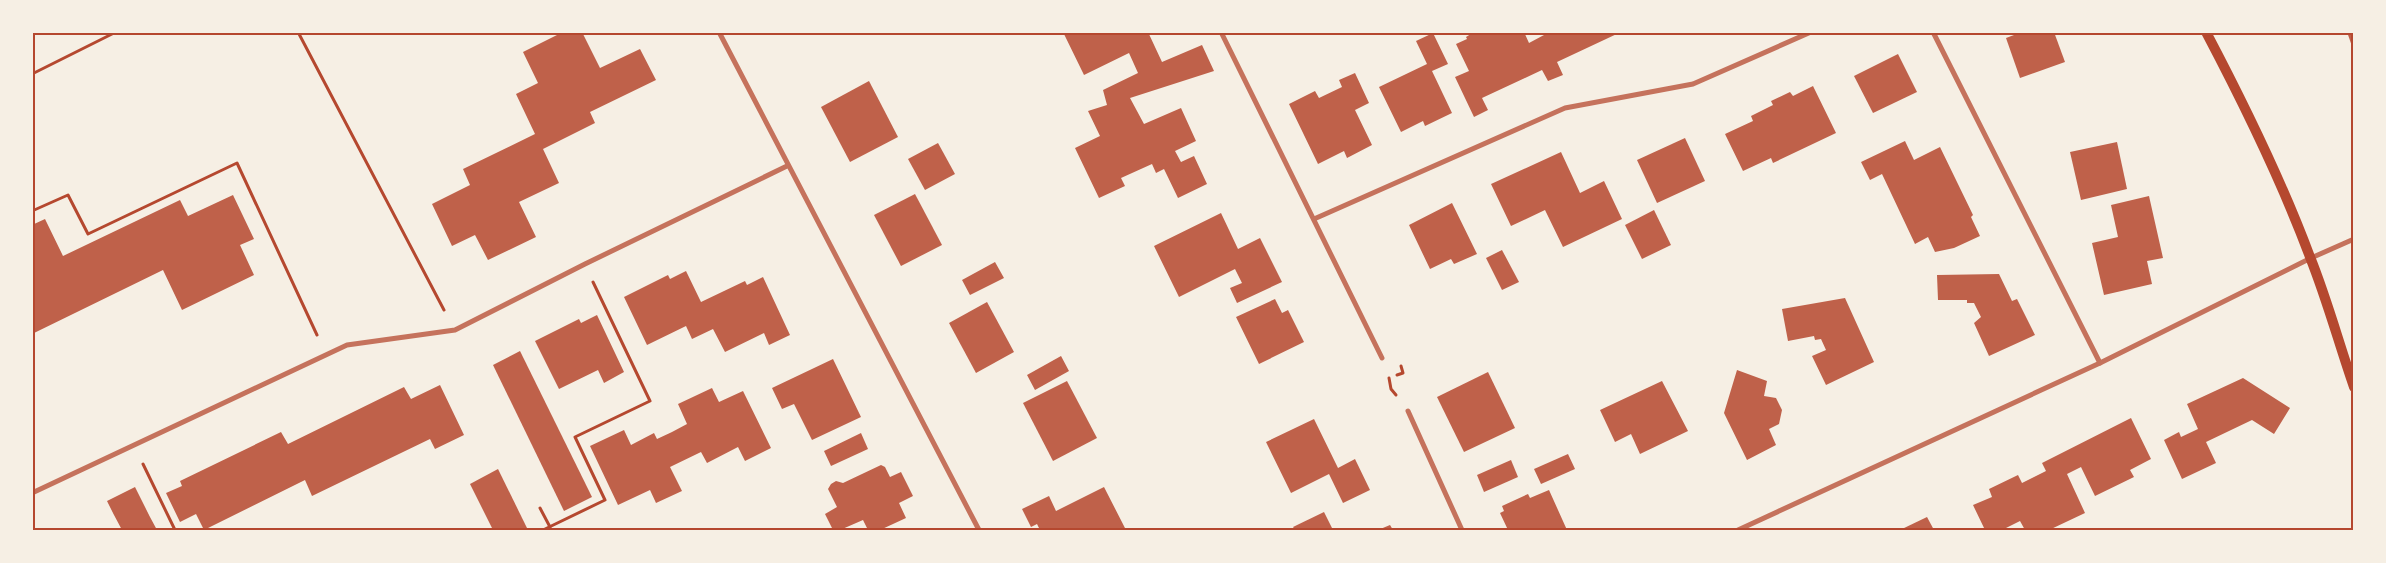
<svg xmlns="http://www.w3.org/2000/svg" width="2386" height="563" viewBox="0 0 2386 563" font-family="'Varela Round',sans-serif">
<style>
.building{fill:#bf614a}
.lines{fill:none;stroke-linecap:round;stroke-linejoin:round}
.path{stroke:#b5482f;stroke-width:3}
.minor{stroke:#c5725c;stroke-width:5}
.secondary{stroke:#b5482f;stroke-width:10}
.neatline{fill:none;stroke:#b5482f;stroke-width:2}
</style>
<rect width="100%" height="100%" fill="#f6efe4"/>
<g class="building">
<path d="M563,32H582L600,68L640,49L656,80L590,112L595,123L543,149L559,183L519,202L536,237L488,260L475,235L452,246L432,204L470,185L463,169L535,134L516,94L538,83L523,52Z"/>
<path d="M1063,32H1148L1162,62L1202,45L1214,71L1130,98L1144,124L1181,108L1196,141L1175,151L1181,162L1194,156L1207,184L1178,198L1164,169L1156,173L1152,164L1121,178L1125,186L1099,198L1075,148L1100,136L1088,111L1107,105L1103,90L1138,73L1129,53L1084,75Z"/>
<path d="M1474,32H1524L1529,43L1544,35L1543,32H1621L1557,62L1563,75L1548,81L1542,70L1482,98L1488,110L1474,117L1455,77L1469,71L1456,44L1467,39L1466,37Z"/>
<path d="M2022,32H2054L2065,62L2020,78L2006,38Z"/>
<path d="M2347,32H2354V49H2353Z"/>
<path d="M1433,33L1448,64L1432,71L1452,113L1425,126L1423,121L1401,132L1379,87L1427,64L1416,41Z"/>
<path d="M1898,54L1917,92L1873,113L1854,76Z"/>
<path d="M1355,73L1369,103L1355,110L1372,145L1347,158L1344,151L1318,164L1289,104L1315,91L1319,98L1342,87L1339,80Z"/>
<path d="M869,81L898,137L850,162L821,107Z"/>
<path d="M1813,86L1836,133L1773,163L1771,158L1743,171L1725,134L1753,121L1751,116L1773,105L1771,101L1790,92L1793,96Z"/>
<path d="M1685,138L1705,181L1657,203L1637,160Z"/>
<path d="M1905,141L1914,160L1940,147L1973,215L1971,217L1980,236L1954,248L1935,252L1928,237L1915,244L1882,174L1870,180L1861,162Z"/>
<path d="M2117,142L2127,189L2081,200L2070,152Z"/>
<path d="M938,143L955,174L925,190L908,159Z"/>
<path d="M1561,152L1580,193L1604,181L1622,219L1563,247L1545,210L1511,226L1491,184Z"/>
<path d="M915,194L942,245L901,266L874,215Z"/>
<path d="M233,195L254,239L240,245L254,275L182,310L163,270L32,334V225L45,219L63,256L180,200L188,216Z"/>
<path d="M2149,196L2163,258L2147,261L2152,284L2104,295L2092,243L2118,237L2111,205Z"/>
<path d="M1452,203L1477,254L1454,264L1451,259L1430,269L1409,225Z"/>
<path d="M1654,210L1671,245L1642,259L1625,225Z"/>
<path d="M1221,213L1238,249L1260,238L1282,282L1237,303L1230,288L1242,283L1235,269L1179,297L1154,246Z"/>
<path d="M1502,250L1519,282L1502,290L1486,258Z"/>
<path d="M995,262L1004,278L970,295L962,280Z"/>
<path d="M686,271L701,302L745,281L747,285L763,277L790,335L769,345L764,333L725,352L713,329L692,339L686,326L647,345L624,297L668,275L670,279Z"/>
<path d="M1999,274L2012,301L2017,299L2035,335L1989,356L1974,323L1981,317L1974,303H1967V300H1938L1937,275Z"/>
<path d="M1845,298L1874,362L1826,385L1812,356L1826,350L1821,339L1815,340L1814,336L1788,341L1782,309Z"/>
<path d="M1275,299L1282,313L1288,310L1304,342L1259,364L1236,317Z"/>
<path d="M987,302L1014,352L976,373L949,323Z"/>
<path d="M597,315L624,372L604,383L598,370L559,389L535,341L579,319L581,323Z"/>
<path d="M520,351L592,497L564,511L493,365Z"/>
<path d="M1061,356L1069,371L1035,390L1027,375Z"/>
<path d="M833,359L861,417L812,440L794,404L782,409L772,388Z"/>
<path d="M1737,370L1767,381L1764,396L1776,398L1782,410L1779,424L1769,429L1776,445L1747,460L1724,413Z"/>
<path d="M1488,372L1515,428L1464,452L1437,397Z"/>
<path d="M2243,378L2290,408L2274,434L2252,420L2206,442L2216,463L2182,479L2164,440L2179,432L2181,437L2198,429L2187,404Z"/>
<path d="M1067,381L1097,438L1053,461L1023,403Z"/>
<path d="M1662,381L1688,431L1640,454L1631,434L1615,442L1600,410Z"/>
<path d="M440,385L464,435L435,449L430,439L312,496L305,480L204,530L196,514L180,522L166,493L182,486L180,481L281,432L288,444L404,387L411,399Z"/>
<path d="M712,388L719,402L743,391L771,448L745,461L738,447L707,463L701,452L670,467L682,491L656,503L650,490L618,505L590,446L624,430L631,445L654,433L657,439L672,432L687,424L678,404Z"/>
<path d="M2131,418L2151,459L2130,470L2134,477L2095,496L2081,467L2067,474L2085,513L2049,530H2025L2020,521L2002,530H1985L1973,505L1992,497L1989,489L2018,475L2022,483L2046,471L2042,463Z"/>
<path d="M1314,419L1338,468L1355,459L1370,490L1343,503L1329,474L1291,493L1266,442Z"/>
<path d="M861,433L868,449L831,466L824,451Z"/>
<path d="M1568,454L1575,469L1541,484L1534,469Z"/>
<path d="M1511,460L1518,477L1484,492L1477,475Z"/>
<path d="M881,465L885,467L890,477L901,472L913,496L899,503L906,518L880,530H868L863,520L840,530H833L825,514L837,507L828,489L831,484L836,481L843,483Z"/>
<path d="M498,469L527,528L522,530H493L470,484Z"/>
<path d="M135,487L150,517L157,530H122L114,515L107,501Z"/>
<path d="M1104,487L1126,530H1040L1037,524L1031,527L1022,509L1049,496L1056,511Z"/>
<path d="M1549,490L1567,530H1508L1500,513L1504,511L1502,506L1528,494L1530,498Z"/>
<path d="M1324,512L1333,530H1295L1293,527Z"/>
<path d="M1927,517L1934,530H1902V529Z"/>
<path d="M1390,525L1393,530H1378Z"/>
</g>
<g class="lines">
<g class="path">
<path d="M298,32L444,310"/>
<path d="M32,74L116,32"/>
<path d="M32,211L68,195L88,234L237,163L317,335"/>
<path d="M1397,375L1403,373L1401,366"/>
<path d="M1389,378L1391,389L1396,395"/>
<path d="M143,464L175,530"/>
<path d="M540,508L550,527"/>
<path d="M543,530L605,500L575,437L650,401L593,282"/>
</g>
<g class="minor">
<path d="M719,32L979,530"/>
<path d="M1221,32L1382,358"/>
<path d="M1933,32L2100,363"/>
<path d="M1314,219L1565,108L1693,84L1811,32"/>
<path d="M1408,411L1462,530"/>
<path d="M32,493L347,345L455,330L585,264L787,166"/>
<path d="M1738,530L2100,363L2311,258L2354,239"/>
</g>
<path class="secondary" d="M2206,32C2245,106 2281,179 2310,257C2327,299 2339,344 2354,387"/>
</g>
<rect width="2386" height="563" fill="none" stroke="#f6efe4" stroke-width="68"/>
<rect x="34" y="34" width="2318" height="495" class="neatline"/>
</svg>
